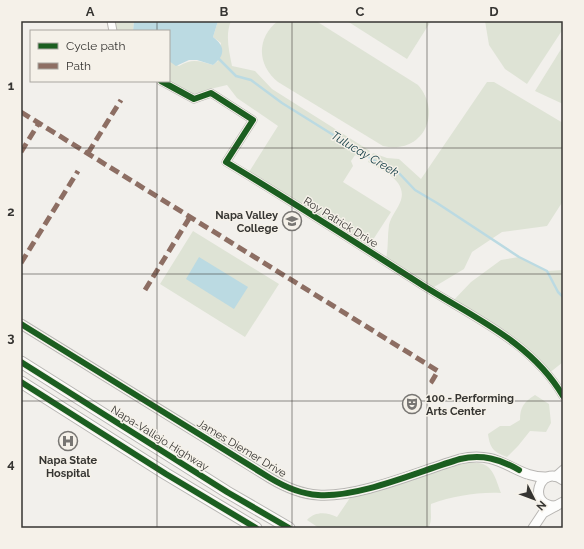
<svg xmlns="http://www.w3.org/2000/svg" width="584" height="549" viewBox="0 0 584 549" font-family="Raleway,sans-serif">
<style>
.green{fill:#dee3d5}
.water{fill:#bbdae2}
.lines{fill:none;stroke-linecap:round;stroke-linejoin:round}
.stream{stroke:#bbdae2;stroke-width:2.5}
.street-casing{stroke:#b8b6b3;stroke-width:9}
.secondary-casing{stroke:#b8b6b3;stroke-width:11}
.primary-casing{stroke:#b8b6b3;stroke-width:13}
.street{stroke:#fdfdfc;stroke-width:7}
.secondary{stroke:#fdfdfc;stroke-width:9}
.primary{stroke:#fdfdfc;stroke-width:11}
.quiet{stroke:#8d6e63;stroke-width:5;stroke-dasharray:10 5;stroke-linecap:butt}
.cycleway-casing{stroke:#f5f1e9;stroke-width:8}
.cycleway{stroke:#1b5e20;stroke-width:6}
.grid{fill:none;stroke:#363532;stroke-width:1;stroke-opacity:0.55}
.labels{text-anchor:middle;stroke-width:3;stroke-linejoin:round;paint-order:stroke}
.poi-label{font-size:11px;font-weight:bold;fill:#363532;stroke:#f5f1e9;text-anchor:end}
.street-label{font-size:11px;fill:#363532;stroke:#f5f1e9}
.water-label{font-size:12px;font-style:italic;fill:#123c45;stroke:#f5f1e9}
.neatline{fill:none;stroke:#363532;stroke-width:1.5}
.grid-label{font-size:13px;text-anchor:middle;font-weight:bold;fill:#363532}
</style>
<rect width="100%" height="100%" fill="#f2f0ec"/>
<g class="green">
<path d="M111,21H134L133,31H113Z"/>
<path d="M218,21H231C225,35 229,51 232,66L255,71L272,89L370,151L363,159L355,155L351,161L353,166L343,182L391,212L369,246L249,172L278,126L237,98L227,85L206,90L195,95L183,93L161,81H169V61L179,66C192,58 200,61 213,65L218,61L221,43L213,37Z"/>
<path d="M278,21H316L418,85C443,114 422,155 383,146L278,82C257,65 256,38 278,21Z"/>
<path d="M347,21H431L407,59Z"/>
<path d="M485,21H563V29L527,84L505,69L489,45Z"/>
<path d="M563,46V104L535,91Z"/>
<path d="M487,82H494L563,123V201L547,226L502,232L472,252L464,269L429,290L385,262C389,250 387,238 389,225C391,216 398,209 401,200C407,180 381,170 368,162L373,153L387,158L399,159L421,179Z"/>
<path d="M193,231L279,284L245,337L160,284Z"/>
<path d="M519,257L547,271L563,270V362L548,374L527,352L451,303L471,282L501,260Z"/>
<path d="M535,395L549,404L551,423L546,432L530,431L518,446L507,457C494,452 490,449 488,434L500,426H510L520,420C520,407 524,402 535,395Z"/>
<path d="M466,458C476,466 474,461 483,464C494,468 497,483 501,493C476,492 454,496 431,504C430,513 433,521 428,528H319L307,520C315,511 327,512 337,517L354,492Z"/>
</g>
<g class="water">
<path d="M134,21H218L213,37C225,46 226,55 213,65L197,60H189L176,66L169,61V31H133Z"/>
<path d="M199,257L248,287L234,309L186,279Z"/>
</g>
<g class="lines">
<path class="stream" d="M218,58L236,76L251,80L282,103L367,156L383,166L397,171L415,190L437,203L519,257L547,271L558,292L563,297"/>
<g class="street-casing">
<g id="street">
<path d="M111,21L113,31"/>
<path d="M161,81L194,99L211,93L253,120L226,162C291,201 355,242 419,283C470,316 531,341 563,396"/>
<path d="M554,477L563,469"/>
</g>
</g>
<g class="secondary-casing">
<g id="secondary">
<path d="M21,324L270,478C285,487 301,494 318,495C359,498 419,471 460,459C502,449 515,479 548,477"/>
<path d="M556,506C526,507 539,463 563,480"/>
<path d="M533,528L543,513L563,502"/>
</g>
</g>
<g class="primary-casing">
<g id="primary">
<path d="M21,362L227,492L289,528"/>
<path d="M21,382L166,474L256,528"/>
</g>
</g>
<use href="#street" class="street"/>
<use href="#secondary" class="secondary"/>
<use href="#primary" class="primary"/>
<g class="quiet">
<path d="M21,112L438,371L432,381L438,385"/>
<path d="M21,152L39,123"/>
<path d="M88,153L121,100"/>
<path d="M21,263L78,171"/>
<path d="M145,290L190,217"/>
</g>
<g class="cycleway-casing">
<g id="cycleway">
<path d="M161,81L194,99L211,93L253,120L226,162C291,201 355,242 419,283C470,316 531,341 563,396"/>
<path d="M21,324L270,478C285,487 301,494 318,495C359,498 419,471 460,459C482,454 500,459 519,470"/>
<path d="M21,362L227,492L289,528"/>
<path d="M21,382L166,474L256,528"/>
</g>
</g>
<use href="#cycleway" class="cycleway"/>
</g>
<path class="grid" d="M157,21V31M292,21V528M427,21V528M157,81V528M21,148H563M21,274H563M21,401H563"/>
<defs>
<g id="university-ring" transform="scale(1)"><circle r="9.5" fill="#f5f1e9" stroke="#787673" stroke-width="1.5"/><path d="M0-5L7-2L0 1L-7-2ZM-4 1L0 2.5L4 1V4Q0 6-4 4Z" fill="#787673"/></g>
<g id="theatre-ring" transform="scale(1)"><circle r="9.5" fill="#f5f1e9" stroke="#787673" stroke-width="1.5"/><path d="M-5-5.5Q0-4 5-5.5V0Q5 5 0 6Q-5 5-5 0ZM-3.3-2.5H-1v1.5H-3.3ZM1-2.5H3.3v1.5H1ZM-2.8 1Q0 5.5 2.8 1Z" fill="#787673"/></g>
<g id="hospital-ring" transform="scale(1)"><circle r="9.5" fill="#f5f1e9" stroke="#787673" stroke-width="1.5"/><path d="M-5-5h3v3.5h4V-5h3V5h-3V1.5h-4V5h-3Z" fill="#787673"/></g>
</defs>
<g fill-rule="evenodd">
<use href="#university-ring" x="292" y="221"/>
<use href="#theatre-ring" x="412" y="404"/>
<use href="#hospital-ring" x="68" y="441"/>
</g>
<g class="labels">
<g class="poi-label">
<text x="278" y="219">Napa Valley<tspan x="278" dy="13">College</tspan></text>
<text x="426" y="402" text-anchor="start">100 - Performing<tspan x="426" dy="13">Arts Center</tspan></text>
<text x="68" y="464" text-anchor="middle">Napa State<tspan x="68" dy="13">Hospital</tspan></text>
</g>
<g class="street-label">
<text transform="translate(341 222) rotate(32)" y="4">Roy Patrick Drive</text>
<text transform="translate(160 438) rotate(32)" y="4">Napa-Vallejo Highway</text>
<text transform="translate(242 448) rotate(31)" y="4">James Diemer Drive</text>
</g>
<g class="water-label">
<text transform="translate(365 154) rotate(31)" y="4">Tulucay Creek</text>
</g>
</g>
<rect width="584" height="549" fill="none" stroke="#f5f1e9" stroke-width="44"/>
<rect x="30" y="30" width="140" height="52" fill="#f5f1e9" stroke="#a9a6a0"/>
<rect x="38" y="43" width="20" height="6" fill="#1b5e20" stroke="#a9a6a0"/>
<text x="66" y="50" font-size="12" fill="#363532">Cycle path</text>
<rect x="38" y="63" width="20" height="6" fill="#8d6e63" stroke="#a9a6a0"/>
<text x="66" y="70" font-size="12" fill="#363532">Path</text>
<g transform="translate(534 499) rotate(132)" stroke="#f5f1e9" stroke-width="3" paint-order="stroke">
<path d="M0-3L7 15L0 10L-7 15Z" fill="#363532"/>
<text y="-6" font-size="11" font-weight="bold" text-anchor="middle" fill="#363532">N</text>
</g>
<rect x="22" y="22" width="540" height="505" class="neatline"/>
<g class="grid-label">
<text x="90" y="16">A</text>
<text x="224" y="16">B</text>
<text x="360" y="16">C</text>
<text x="494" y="16">D</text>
<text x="11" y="90">1</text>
<text x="11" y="216">2</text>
<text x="11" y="342">3</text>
<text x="11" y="468">4</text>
</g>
</svg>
